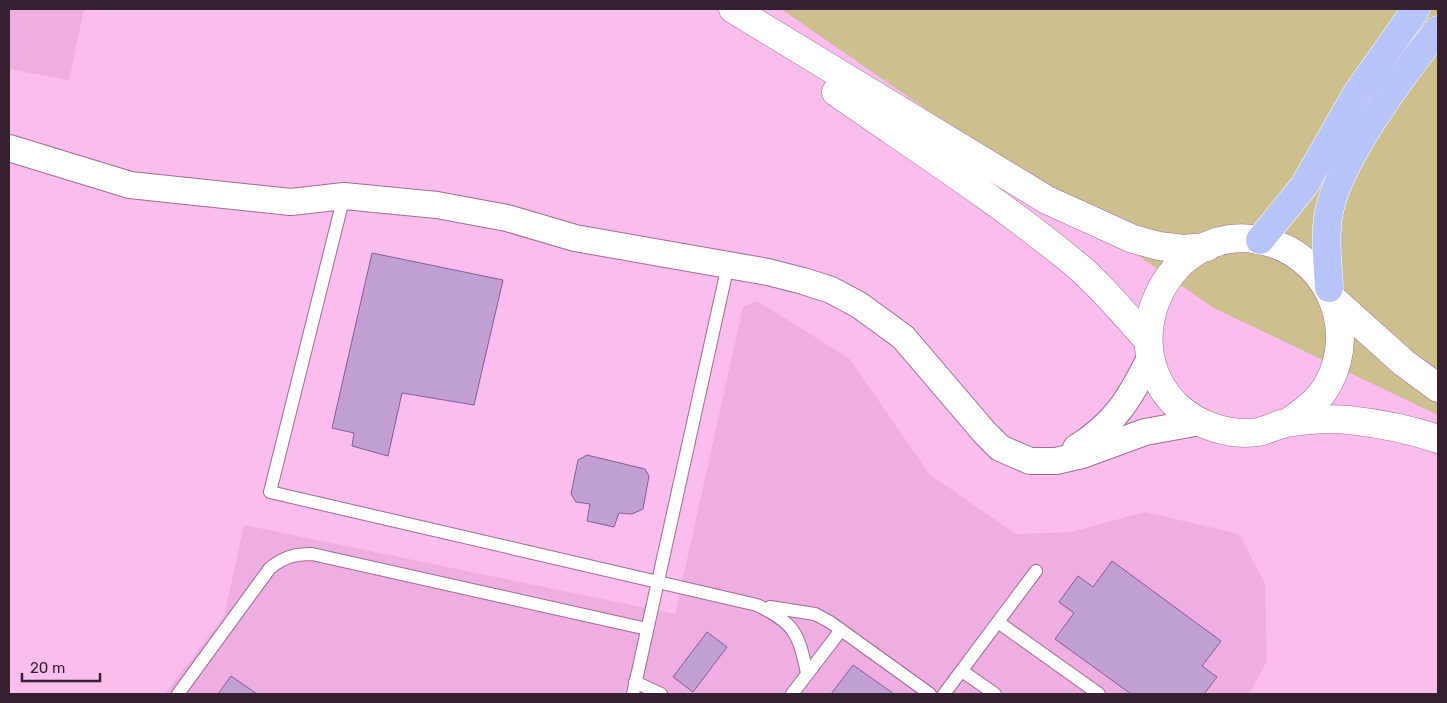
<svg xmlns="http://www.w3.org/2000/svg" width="1447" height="703" viewBox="0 0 1447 703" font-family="Rubik,sans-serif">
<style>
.built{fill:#efaee2}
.green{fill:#ccbe8d}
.building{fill:#c29fd4;stroke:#815d94}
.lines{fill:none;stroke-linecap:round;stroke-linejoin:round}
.service-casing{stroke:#a06995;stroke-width:14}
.minor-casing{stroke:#a06995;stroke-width:28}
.tertiary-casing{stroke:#a06995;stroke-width:29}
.trunk-casing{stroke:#fff;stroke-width:29}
.service{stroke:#fff;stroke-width:12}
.minor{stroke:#fff;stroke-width:26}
.tertiary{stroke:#fff;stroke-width:28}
.trunk{stroke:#b7c4fa;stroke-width:28}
</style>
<rect width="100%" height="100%" fill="#fabded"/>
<g class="built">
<path d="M9,9H84L69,80L9,69Z"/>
<path d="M757,301L850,359L929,474L1016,534L1071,532L1145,512L1239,534L1265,584L1267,661L1249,694H165L224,616L244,525L675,614L743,307Z"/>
</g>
<path class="green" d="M781,9H1438V415L1214,308Z"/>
<g class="building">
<path d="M372,253L503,280L474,405L402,393L388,456L352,446L354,433L332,428Z"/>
<path d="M587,455L645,469L649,476L643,509L632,514L619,513L614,527L587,521L590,504L576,502L571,494L578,460Z"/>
<path d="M1112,561L1221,641L1202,666L1217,677L1204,694H1131L1055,639L1074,613L1059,602L1078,576L1093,587Z"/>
<path d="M707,632L727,647L693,692L673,677Z"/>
<path d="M853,665L894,694H831Z"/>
<path d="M231,676L257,694H218Z"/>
</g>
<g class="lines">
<g class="service-casing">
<g id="service">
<path d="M344,196L270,492L757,605C795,624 798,632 807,673"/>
<path d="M770,607L815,614L830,622L930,694"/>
<path d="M998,622L1099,694"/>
<path d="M962,671L995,694"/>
<path d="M635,682L661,694"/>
<path d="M178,694L270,568C284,557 294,554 312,554L647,629"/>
<path d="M633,694L728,265"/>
<path d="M792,694L841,630"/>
<path d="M944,694L1036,571"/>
</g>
</g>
<g class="minor-casing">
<g id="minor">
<path d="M9,148L130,185L291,202L344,196L437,205L507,218L575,238L768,272L803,281L831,290L859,305L903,337L985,433L1000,448L1030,461H1056L1082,455L1145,432L1200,422"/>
<path d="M1076,448C1116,423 1130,398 1150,358"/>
</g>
</g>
<g class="tertiary-casing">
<g id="tertiary">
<path d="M733,9L1047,200L1133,239L1159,246L1183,249L1207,247"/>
<path d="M836,92C916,148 999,201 1074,263C1101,285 1123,313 1147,339"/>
<path d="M1336,302L1404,363L1438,388"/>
<path d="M1287,423C1303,412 1319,401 1328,384C1360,325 1325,252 1259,240C1169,223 1111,342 1177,406C1198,426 1230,436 1258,432C1268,430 1278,424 1287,423C1306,420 1330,418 1349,420C1376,423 1412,430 1438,439"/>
</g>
</g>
<g class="trunk-casing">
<g id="trunk">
<path d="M1260,240L1304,186L1357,93L1416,9"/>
<path d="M1329,288C1328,263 1324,237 1329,212C1339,160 1404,72 1438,30"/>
</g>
</g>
<use href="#service" class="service"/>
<use href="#minor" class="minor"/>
<use href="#tertiary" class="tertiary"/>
<use href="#trunk" class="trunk"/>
</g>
<rect width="1447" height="703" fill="none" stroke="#351f31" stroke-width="20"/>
<path d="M22 673v8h78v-8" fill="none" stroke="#351f31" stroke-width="2.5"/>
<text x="30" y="673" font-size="15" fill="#351f31" stroke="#fabded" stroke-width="4" paint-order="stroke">20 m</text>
</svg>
